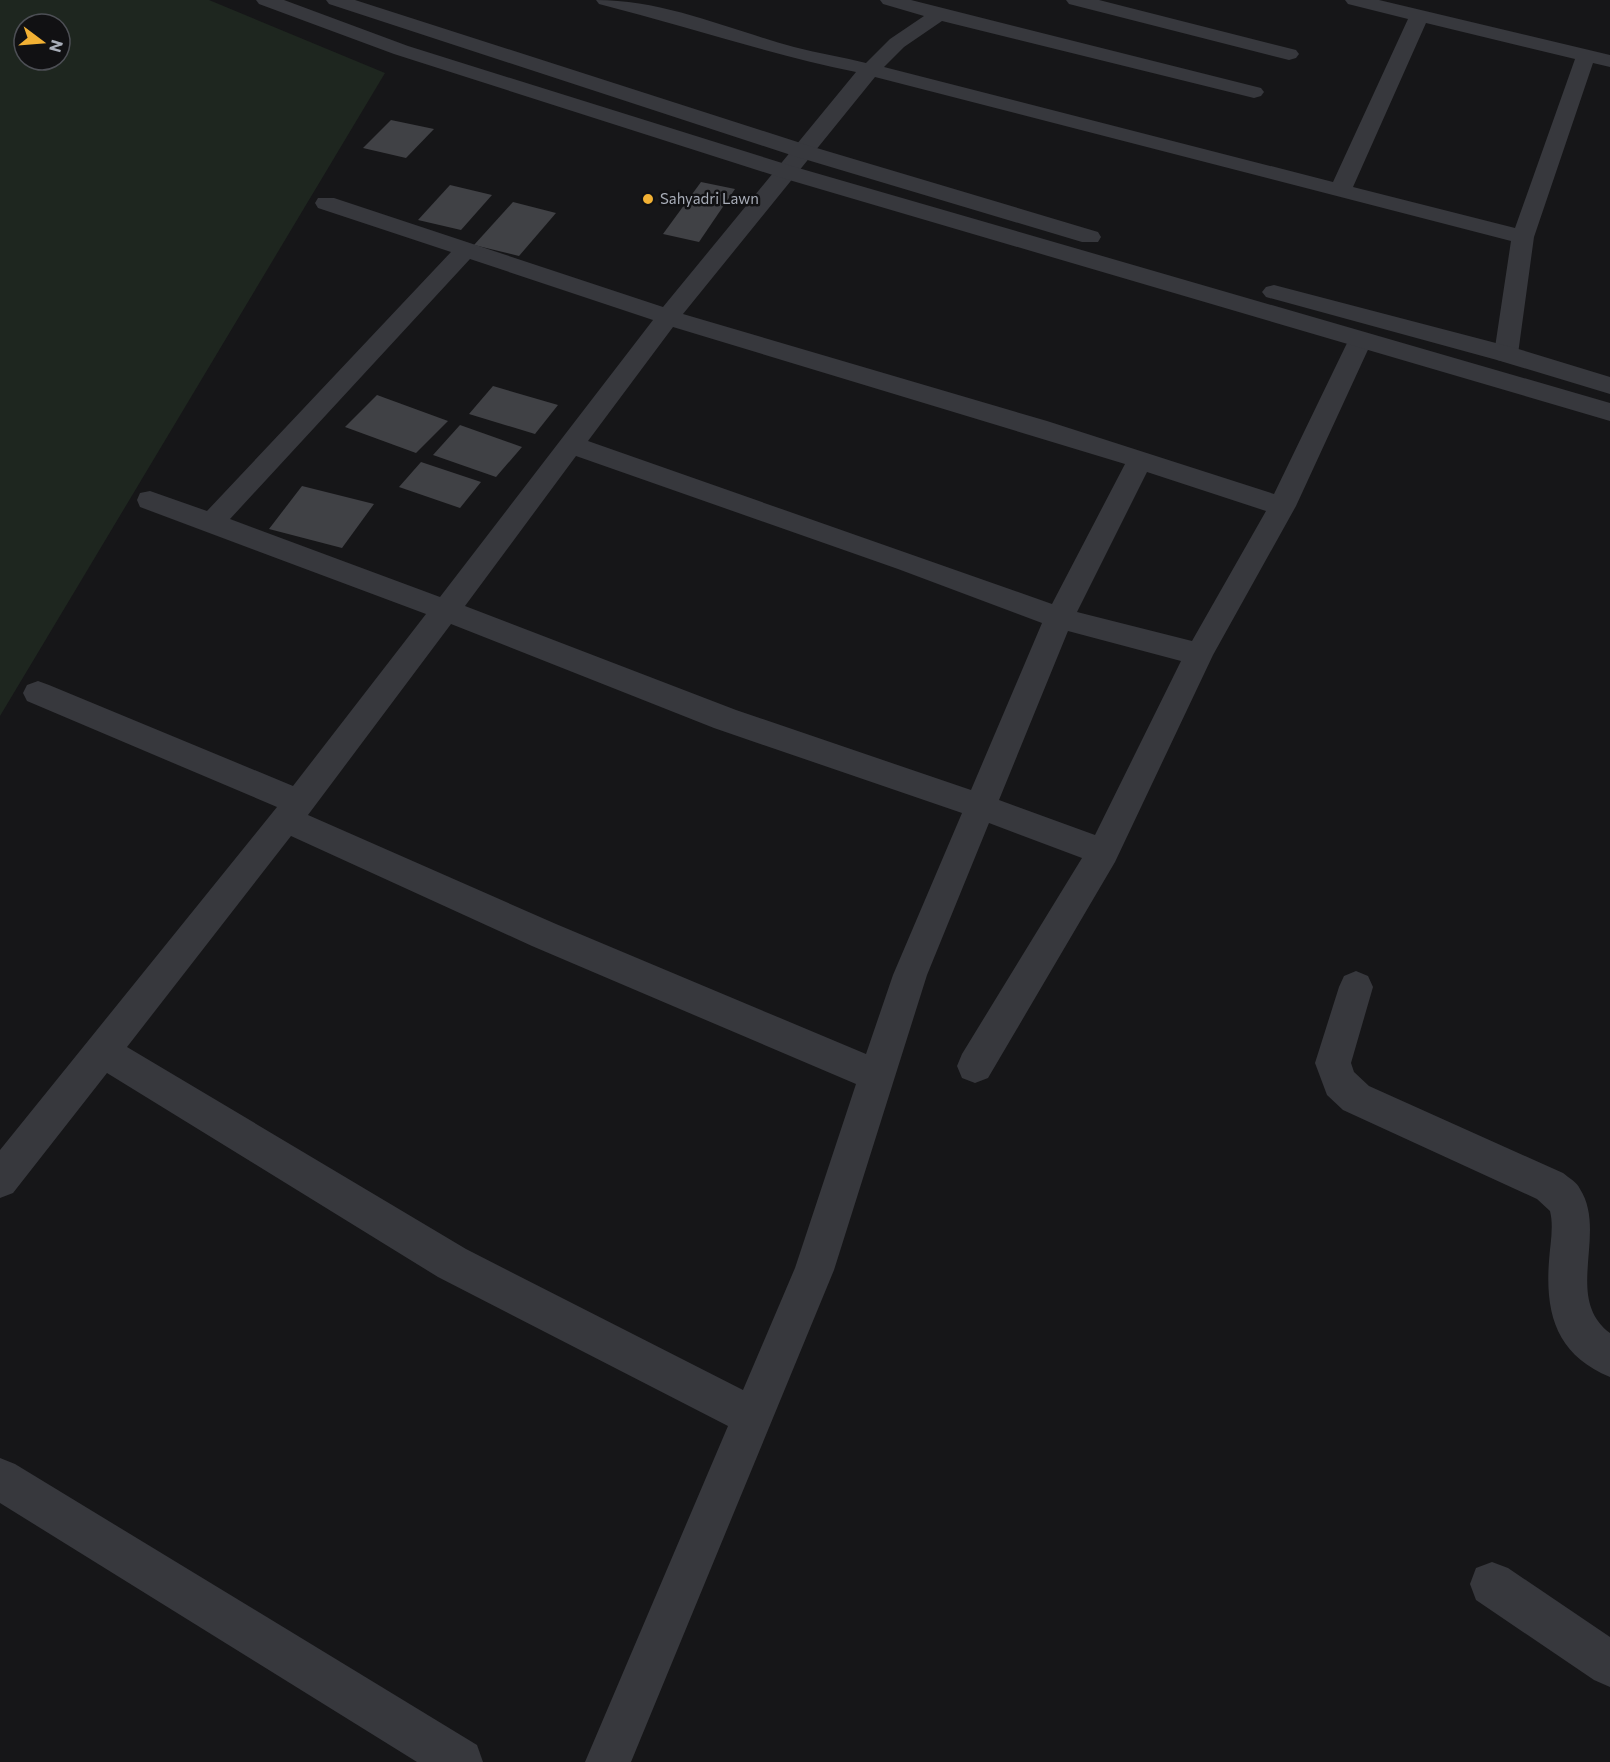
<svg xmlns="http://www.w3.org/2000/svg" width="1610" height="1762" viewBox="0 0 1610 1762" font-family="Commissioner,sans-serif">
<style>
.green{fill:#1e261f;fill-rule:evenodd}
.building{fill:#404145}
.lines{fill:none;stroke-linecap:round;stroke-linejoin:round}
.minor{fill:#37383d;fill-rule:evenodd}
.tertiary{fill:#37383d;fill-rule:evenodd}
.poi-dot{fill:#f2b134;stroke:#111113;stroke-width:2}
.labels{text-anchor:middle;stroke-width:5;stroke-linejoin:round;paint-order:stroke}
.far-poi-label{font-size:15px;fill:#a8adb8;stroke:#111113;text-anchor:start}
</style>
<rect width="100%" height="100%" fill="#161618"/>
<path class="green" d="M0,0H209L385,73L0,716ZM24,24H60V60H24Z"/>
<g class="building">
<path d="M391,120L434,129L406,158L363,148Z"/>
<path d="M701,182L735,189L699,242L663,234Z"/>
<path d="M450,185L492,195L461,230L418,220Z"/>
<path d="M513,202L556,213L519,256L474,245Z"/>
<path d="M493,386L558,405L535,434L469,414Z"/>
<path d="M377,395L448,421L416,453L345,427Z"/>
<path d="M460,425L522,447L496,477L433,455Z"/>
<path d="M421,462L481,482L460,508L399,487Z"/>
<path d="M302,486L374,504L342,548L269,529Z"/>
</g>
<g class="lines">
<g class="minor">
<path d="M596,0C665,0 728,29 794,47C817,53 842,57 866,63L890,39L924,16L883,4L880,0H911L1261,88L1264,92L1261,96L1254,98L942,21L904,47L884,67L1333,182L1408,19L1348,4L1345,0H1379L1610,55V67L1593,63L1534,237L1518,354L1515,360L1506,362L1497,360L1494,354L1511,241L875,77L683,314L1047,421L1274,494L1348,341L1351,335L1360,333L1369,335L1372,341L1296,506L1213,655L1115,862L988,1078L975,1083L962,1078L957,1066L962,1054L1082,858L989,823L927,975L834,1270L631,1762H585L728,1426L438,1277L107,1073L13,1193L0,1198V1150L277,807L27,701L23,693L27,685L38,681L49,685L293,786L426,614L140,507L137,500L140,493L150,491L207,511L451,252L318,208L315,203L318,198H334L663,307L856,72C769,54 685,26 599,4ZM1426,23L1575,59L1515,228L1353,187ZM470,259L653,320L440,597L230,519ZM673,327L1125,464L1052,604L588,441ZM576,456L898,569L1042,623L971,790L736,710L465,606ZM1147,472L1266,511L1192,641L1077,612ZM451,624L714,728L962,813L893,975L866,1054L556,924L308,815ZM1068,631L1181,661L1095,835L999,800ZM291,836L532,946L856,1084L795,1268L743,1390L466,1249L127,1047Z"/>
<path d="M1066,0H1099L1296,50L1299,54L1296,58L1289,60L1069,4Z"/>
<path d="M1356,971L1368,976L1373,987L1351,1063L1354,1072L1369,1086L1563,1173C1569,1178 1577,1182 1580,1189C1608,1233 1563,1298 1610,1333V1377C1557,1355 1545,1315 1549,1261C1550,1245 1554,1227 1550,1211L1537,1199L1343,1110L1327,1095L1315,1063L1339,987L1344,976Z"/>
<path d="M0,1458L15,1464L477,1745L483,1762H417L0,1503Z"/>
<path d="M1492,1562L1508,1568L1610,1637V1687L1594,1680L1476,1600L1470,1584L1476,1568Z"/>
</g>
<g class="tertiary">
<path d="M256,0H284L408,46L795,167L1610,403V421L779,177L394,54L259,4Z"/>
<path d="M326,0H355L810,146L1098,232L1101,237L1098,242H1082L794,156L329,4Z"/>
<path d="M1274,285L1515,348L1610,377V394L1497,360L1266,297L1262,292L1266,287Z"/>
</g>
</g>
<circle class="poi-dot" cx="648" cy="199" r="6"/>
<g class="labels">
<g class="far-poi-label">
<text x="660" y="204">Sahyadri Lawn</text>
</g>
</g>
<g transform="translate(42 42) rotate(106)"><circle r="28" fill="#111113" stroke="#4d4f55" stroke-width="1.5"/>
<path d="M0-4.5L10 22L0 15L-10 22Z" fill="#f2b134"/>
<text y="-9" font-size="16" font-weight="bold" text-anchor="middle" fill="#a8adb8">N</text>
</g>
</svg>
